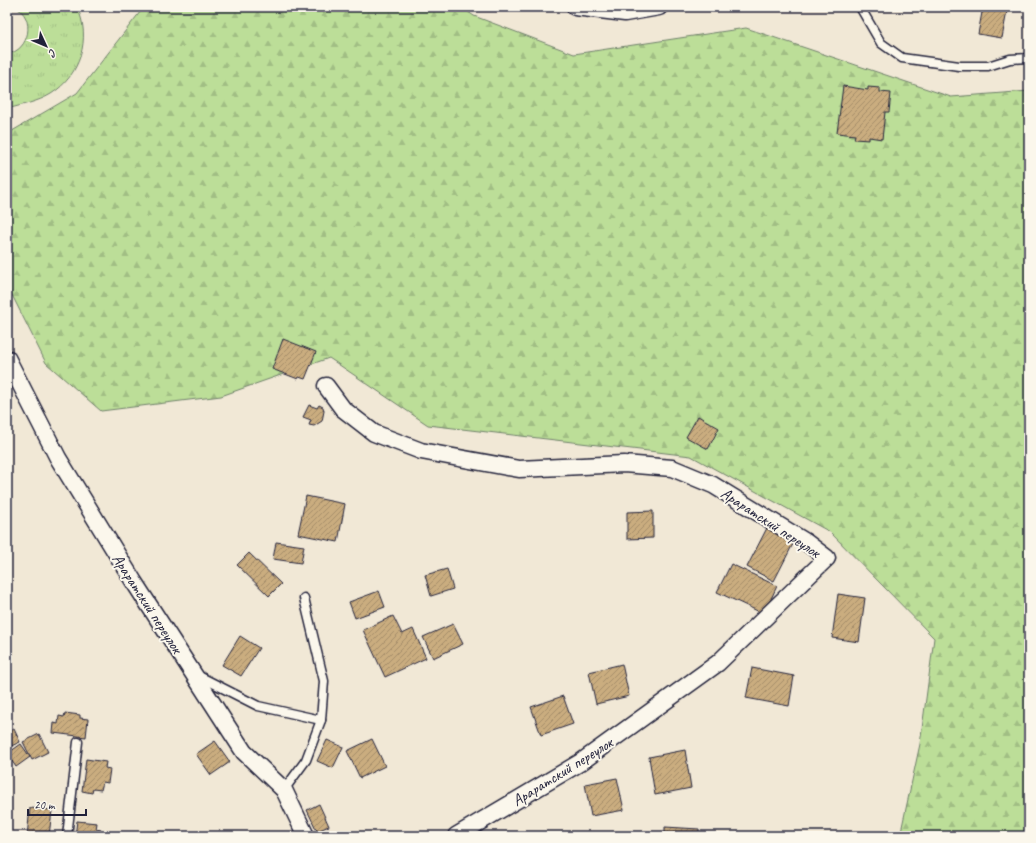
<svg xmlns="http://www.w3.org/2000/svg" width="1036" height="843" viewBox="0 0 1036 843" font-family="Caveat,sans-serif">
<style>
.grass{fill:url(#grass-tufts);stroke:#6f806a}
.forest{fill:url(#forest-firs);stroke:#6f806a}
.building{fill:url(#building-hatch);stroke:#22223b}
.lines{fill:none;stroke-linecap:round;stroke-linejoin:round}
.lane-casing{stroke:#22223b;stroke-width:11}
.street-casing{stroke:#22223b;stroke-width:19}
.lane{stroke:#fbf7ec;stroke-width:8}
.street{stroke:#fbf7ec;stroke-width:16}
.labels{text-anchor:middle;stroke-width:4;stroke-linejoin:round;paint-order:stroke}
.street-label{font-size:16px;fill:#22223b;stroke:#fbf7ec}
</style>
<defs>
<pattern id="grass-tufts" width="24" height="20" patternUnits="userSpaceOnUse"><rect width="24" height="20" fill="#bcde98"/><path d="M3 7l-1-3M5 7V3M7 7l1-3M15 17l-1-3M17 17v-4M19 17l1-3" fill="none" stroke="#a1be84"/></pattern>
<pattern id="forest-firs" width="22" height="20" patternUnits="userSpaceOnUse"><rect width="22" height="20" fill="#bcde98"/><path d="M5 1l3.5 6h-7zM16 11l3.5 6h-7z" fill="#a1be84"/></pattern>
<pattern id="building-hatch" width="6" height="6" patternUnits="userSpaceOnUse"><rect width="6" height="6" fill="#caad7f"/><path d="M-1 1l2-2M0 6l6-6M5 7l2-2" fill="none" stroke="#a48c69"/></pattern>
</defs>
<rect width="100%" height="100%" fill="#f1e8d6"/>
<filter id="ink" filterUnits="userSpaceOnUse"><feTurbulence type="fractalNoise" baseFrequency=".025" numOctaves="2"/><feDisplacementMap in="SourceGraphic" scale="8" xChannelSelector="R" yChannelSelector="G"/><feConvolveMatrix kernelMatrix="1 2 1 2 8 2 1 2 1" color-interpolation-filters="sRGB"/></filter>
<g filter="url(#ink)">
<path class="grass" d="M15,7H77C92,38 80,76 51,94C38,102 21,105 7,109V54C30,51 36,17 15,7Z"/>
<path class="forest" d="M144,7H461L474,16L574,54L746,28L951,97L1029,91V836H900L920,744L934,638L830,532L691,456L428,425L329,358L221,396L101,411L46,363L7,285V134L77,93Z"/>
<g class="building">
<path d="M983,7L1007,11L1002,38L978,34Z"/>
<path d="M843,86L868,90V87L880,88V92L891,93L889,112H885L882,139L869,137V140L854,139L855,135L837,133Z"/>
<path d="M283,339L316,352L305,379L299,377L298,379L272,369Z"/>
<path d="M309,405L317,408L319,405L323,407L324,411L322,421L314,426L309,425L311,420L303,417Z"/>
<path d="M698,416L719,428L708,449L686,437Z"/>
<path d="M306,496L345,504L338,542L298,534Z"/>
<path d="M653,511V538L627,539V512Z"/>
<path d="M768,526L795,540L774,581L747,567Z"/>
<path d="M276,542L304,546L301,563L273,559Z"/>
<path d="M249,553L281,584L269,596L237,565Z"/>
<path d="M731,564L777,586L764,614L717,592Z"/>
<path d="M447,569L453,589L431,596L425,575Z"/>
<path d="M379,591L385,607L355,618L349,602Z"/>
<path d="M838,594L865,598L859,642L832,638Z"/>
<path d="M393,616L402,634L413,629L426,658L385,677L363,630Z"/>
<path d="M453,624L463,644L433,658L423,637Z"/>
<path d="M240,636L259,648L241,676L222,665Z"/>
<path d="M622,664L629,696L596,704L589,672Z"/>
<path d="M752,668L794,676L789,706L746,698Z"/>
<path d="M563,696L573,724L541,735L531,707Z"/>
<path d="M65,713L80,715V718L88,719L86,737L53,733L54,723L58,724L59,716L64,717Z"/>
<path d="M14,729L20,742L7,748V732Z"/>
<path d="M39,734L48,752L32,760L23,742Z"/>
<path d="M372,739L385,766L360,778L347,751Z"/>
<path d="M327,740L343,747L333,768L317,761Z"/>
<path d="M215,741L230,762L211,775L196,754Z"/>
<path d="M21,744L30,757L16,767L7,754Z"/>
<path d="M685,750L691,788L655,795L649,757Z"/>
<path d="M86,759L106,762L105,768L110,769L108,783L103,782L101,790L93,789L92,793L82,791Z"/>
<path d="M617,778L624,810L591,816L585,784Z"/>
<path d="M319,804L329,826L317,831L307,810Z"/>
<path d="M30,808L52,810L49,836H27Z"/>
<path d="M77,821L97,823L96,829L101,830L100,836H75Z"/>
<path d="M665,827L699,829V836H665Z"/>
</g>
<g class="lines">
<g class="lane-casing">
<g id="lane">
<path d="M860,7L881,43L902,58L959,66H988L1010,59L1029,58"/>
<path d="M197,675L258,706L321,720"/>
<path d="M284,790L306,760L321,720L324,681L304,598"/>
<path d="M67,836L78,742"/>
</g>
</g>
<g class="street-casing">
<g id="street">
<path d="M575,7L625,13L659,7"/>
<path d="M7,358L58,458L134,582L244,752L284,790L306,836"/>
<path d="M326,386L343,409L374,433L421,451L519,469L624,464L672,468L713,485L806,542L827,558L718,663L581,762L456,836"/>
</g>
</g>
<use href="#lane" class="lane"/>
<use href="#street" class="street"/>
</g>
</g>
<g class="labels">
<g class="street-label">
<text transform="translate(771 522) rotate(33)" y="6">Араратский переулок</text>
<text transform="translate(148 603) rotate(57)" y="6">Араратский переулок</text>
<text transform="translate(562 771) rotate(-32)" y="6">Араратский переулок</text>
</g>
</g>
<rect width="1036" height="843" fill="none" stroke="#fbf7ec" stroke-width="24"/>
<rect x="12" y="12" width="1012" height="819" fill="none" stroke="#22223b" stroke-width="1.5" filter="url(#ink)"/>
<g transform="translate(46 46) rotate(134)" stroke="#fbf7ec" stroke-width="3" paint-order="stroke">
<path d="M0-3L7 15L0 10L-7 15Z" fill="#22223b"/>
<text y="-6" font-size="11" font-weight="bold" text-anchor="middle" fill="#22223b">С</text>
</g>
<path d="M28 809v6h58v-6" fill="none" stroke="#22223b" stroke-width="2"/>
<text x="34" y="809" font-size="12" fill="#22223b" stroke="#fbf7ec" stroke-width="3" paint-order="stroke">20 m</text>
</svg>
